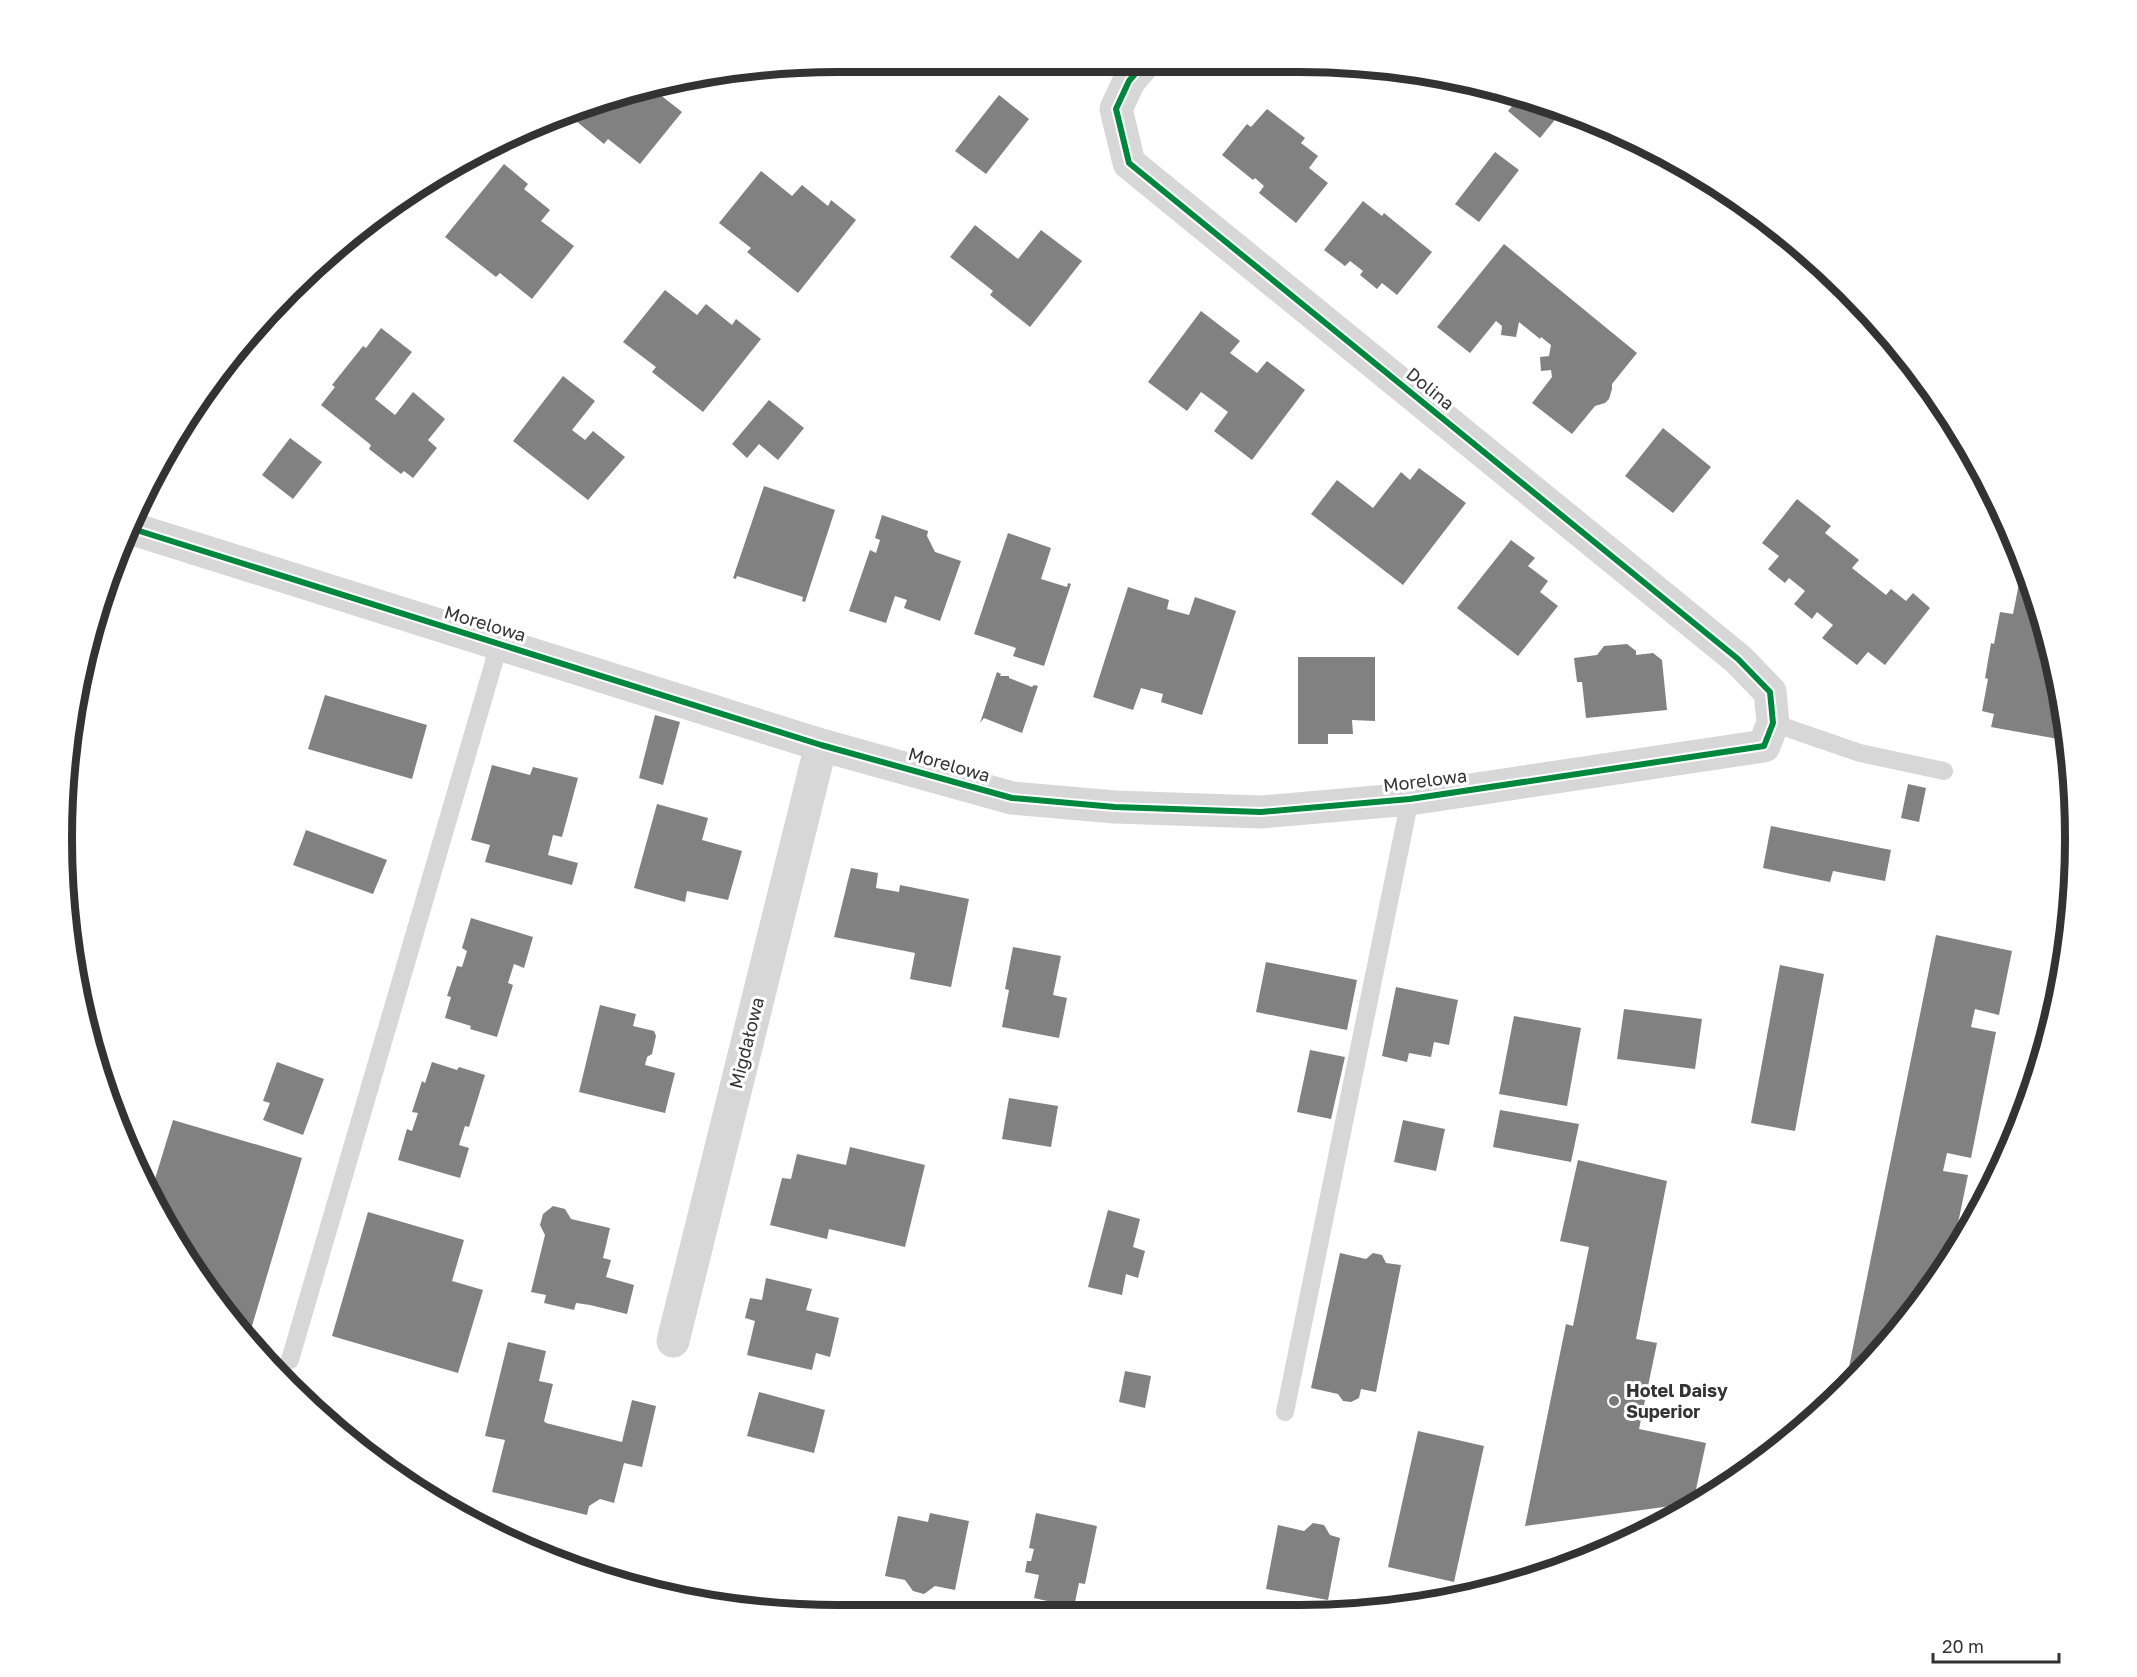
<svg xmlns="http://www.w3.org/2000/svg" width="2137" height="1677" viewBox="0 0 2137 1677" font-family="'Golos Text',sans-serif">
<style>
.building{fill:#818181}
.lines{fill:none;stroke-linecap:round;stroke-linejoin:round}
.lane{stroke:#d7d7d7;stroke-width:18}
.street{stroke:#d7d7d7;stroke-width:33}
.cycleway-casing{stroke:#fff;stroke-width:10}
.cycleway{stroke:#00873e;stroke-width:6}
.poi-dot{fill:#7a7a7a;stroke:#fff;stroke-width:2}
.labels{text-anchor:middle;stroke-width:6;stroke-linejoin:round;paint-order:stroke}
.street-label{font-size:18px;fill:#333;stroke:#fff}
.poi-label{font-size:18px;font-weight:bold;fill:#333;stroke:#fff;text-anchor:start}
.rim{fill:none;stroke:#333;stroke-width:8}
</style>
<rect width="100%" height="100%" fill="#fff"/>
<g class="building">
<path d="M1318,63H1336L1329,72Z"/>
<path d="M649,86L682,112L640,164L608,139L604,144L570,116L637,88Z"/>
<path d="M999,95L1029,119L986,174L955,151Z"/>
<path d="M1520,97L1549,103L1563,110L1540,138L1508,111Z"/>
<path d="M1267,109L1305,138L1301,143L1318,156L1309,168L1328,183L1296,223L1259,193L1264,186L1255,178L1253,180L1222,155L1247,124L1251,127Z"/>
<path d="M1495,152L1519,170L1479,222L1455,204Z"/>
<path d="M504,164L528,184L524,189L550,210L541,221L574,246L532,299L500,273L496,277L445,237Z"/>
<path d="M761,171L792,196L802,185L828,206L831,200L856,220L798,293L747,252L751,248L719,223Z"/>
<path d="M1363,201L1382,216L1384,213L1432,252L1397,295L1382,283L1377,289L1360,275L1363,271L1350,261L1345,266L1324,250Z"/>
<path d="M975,225L1018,259L1041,230L1082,261L1030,327L990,295L993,291L950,257Z"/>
<path d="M1504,244L1637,353L1612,384V389L1609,399L1605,403L1595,406L1572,434L1532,403L1552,377L1551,370L1541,371L1540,357L1549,356L1551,345L1541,337L1540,339L1519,322L1516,337L1501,335L1502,326L1496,321L1470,353L1437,327Z"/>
<path d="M665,290L697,315L706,304L732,325L736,319L761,339L703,412L652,372L656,367L623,342Z"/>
<path d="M1201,311L1240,341L1230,353L1257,373L1267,361L1305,390L1252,460L1214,431L1228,412L1201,392L1187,411L1148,382Z"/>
<path d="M381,328L412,352L375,399L395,415L413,392L445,419L428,440L437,448L413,478L404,471L401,474L369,449L371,445L321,405L335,387L332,385L363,346L366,348Z"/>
<path d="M563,376L595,401L572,430L585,440L593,431L625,457L588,500L513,441Z"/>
<path d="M769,400L804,428L778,460L759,444L747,458L732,444Z"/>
<path d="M1663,428L1711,467L1673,513L1625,476Z"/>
<path d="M290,438L322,462L293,499L262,475Z"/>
<path d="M1419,468L1466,503L1403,585L1311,514L1337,480L1373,508L1401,472L1410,480Z"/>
<path d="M764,486L835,510L805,602L802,601L803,597L737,576L736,579L733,578Z"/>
<path d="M1797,499L1831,526L1825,533L1859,560L1852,568L1886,595L1891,589L1906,601L1913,593L1930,608L1885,665L1868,652L1857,665L1822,638L1833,625L1817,612L1812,619L1794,604L1805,591L1789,578L1785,583L1768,569L1779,556L1762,543Z"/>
<path d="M882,515L928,531L927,536L935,552L961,561L940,621L904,608L907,600L895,596L886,623L849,611L870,550L876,553L880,540L875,538Z"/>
<path d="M1008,533L1051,548L1041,579L1067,587L1068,583L1071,584L1044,666L1013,656L1016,648L974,634Z"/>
<path d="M1511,540L1535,558L1528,566L1548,581L1540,592L1558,606L1518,656L1457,608Z"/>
<path d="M2023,563L2034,588L2069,741L1991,727L1994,714L1982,711L1988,679L1985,678L1991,643L1994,644L2000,612L2013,614Z"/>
<path d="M1128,587L1169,600L1167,609L1189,615L1195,597L1236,611L1202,715L1161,702L1163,694L1141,688L1133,710L1093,697Z"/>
<path d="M1627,644L1636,651V655L1653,653L1662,660L1667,710L1586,718L1582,682H1577L1574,658L1597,655L1604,646Z"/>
<path d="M1298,657H1375V721L1352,720L1353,734H1328V744H1298Z"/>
<path d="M997,672L1001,674L1000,676H1009V678L1032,687L1034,685L1038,686L1022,733L984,718L980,723Z"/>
<path d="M325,695L427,725L412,779L308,749Z"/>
<path d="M655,715L680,722L663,785L639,778Z"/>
<path d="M492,765L530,775L533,767L578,778L562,837L553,835L548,855L578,863L572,885L485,862L490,845L471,840Z"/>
<path d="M1908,784L1926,788L1919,822L1901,818Z"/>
<path d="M657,804L708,818L702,840L742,851L728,900L687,891L685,902L634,888Z"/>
<path d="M1771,826L1891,850L1885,881L1833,871L1830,882L1763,868Z"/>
<path d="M306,830L387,860L373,894L293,865Z"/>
<path d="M851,868L878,873L876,888L899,892L900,885L969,899L951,987L910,979L915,953L834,937Z"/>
<path d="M471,918L533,937L524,968L514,964L508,983L513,985L497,1037L470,1029L471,1026L445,1018L451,997L447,996L457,966L462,967L467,951L462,948Z"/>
<path d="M1936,935L2012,951L1999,1015L1975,1009L1971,1027L1996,1032L1971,1158L1947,1153L1943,1171L1968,1175L1952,1252L1924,1297L1917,1296L1914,1312L1845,1387Z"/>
<path d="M1013,947L1061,956L1053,995L1067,998L1059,1038L1002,1027L1009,990L1005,989Z"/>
<path d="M1266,962L1357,980L1347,1030L1256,1012Z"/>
<path d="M1780,965L1824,974L1795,1131L1751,1123Z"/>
<path d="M1396,987L1458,1000L1449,1045L1434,1042L1431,1057L1409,1053L1407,1062L1382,1056Z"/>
<path d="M600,1005L636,1014L633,1026L654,1031L656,1036L652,1054L647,1057L645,1065L675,1073L665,1113L579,1092Z"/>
<path d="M1624,1009L1702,1019L1695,1069L1617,1059Z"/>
<path d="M1514,1016L1581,1028L1567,1106L1499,1094Z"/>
<path d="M1310,1050L1345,1057L1331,1119L1297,1112Z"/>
<path d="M277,1062L324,1079L303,1135L263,1120L270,1103L263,1101Z"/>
<path d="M432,1062L457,1070L459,1067L485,1075L469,1127L465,1126L459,1145L469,1148L460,1178L398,1160L407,1129L412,1131L418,1113L412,1112L422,1081L425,1083Z"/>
<path d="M1009,1098L1058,1106L1051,1147L1002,1139Z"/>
<path d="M1500,1110L1579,1124L1571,1162L1493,1147Z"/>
<path d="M173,1120L302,1158L249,1336L166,1227L151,1192Z"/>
<path d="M1403,1120L1445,1129L1436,1171L1394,1162Z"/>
<path d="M850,1147L925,1165L905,1247L829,1229L827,1239L770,1225L782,1178L791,1179L797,1154L846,1165Z"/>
<path d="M1578,1160L1667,1181L1636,1339L1657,1343L1639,1429L1706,1443L1693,1503L1525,1526L1566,1324L1573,1326L1589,1247L1560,1241Z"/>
<path d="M553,1206L565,1209L571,1219L610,1228L603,1258L611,1260L606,1277L634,1285L627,1314L590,1305L576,1303L574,1310L544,1303L546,1295L531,1292L545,1235L540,1225L543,1214Z"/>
<path d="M1108,1210L1140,1219L1133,1247L1145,1251L1138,1278L1126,1274L1122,1295L1088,1287Z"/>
<path d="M368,1212L464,1240L452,1281L483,1290L458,1373L332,1336Z"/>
<path d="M1340,1253L1366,1259L1373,1253L1382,1255L1386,1263L1401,1265L1376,1392L1361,1389L1359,1398L1351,1402L1343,1401L1338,1394L1311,1388Z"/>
<path d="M766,1278L812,1289L806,1310L839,1318L830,1357L816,1353L812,1370L747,1355L755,1321L745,1318L750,1298L762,1300Z"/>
<path d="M508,1342L546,1351L539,1381L553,1384L544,1421L546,1423L622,1442L632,1400L656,1406L642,1467L624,1463L614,1503L600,1499L589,1506L587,1515L492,1492L505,1440L485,1436Z"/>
<path d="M1125,1371L1151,1376L1145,1408L1119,1402Z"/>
<path d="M759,1392L825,1410L814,1453L747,1436Z"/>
<path d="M1418,1431L1484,1446L1454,1582L1388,1567Z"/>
<path d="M930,1513L969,1521L955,1590L935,1586L924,1594L913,1591L905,1580L885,1576L898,1516L928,1522Z"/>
<path d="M1036,1513L1097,1526L1085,1584L1079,1583L1074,1607L1034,1598L1039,1575L1025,1572L1027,1561H1031L1034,1549L1029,1548Z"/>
<path d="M1313,1523L1324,1525L1330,1535L1340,1538L1328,1600L1266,1589L1278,1525L1304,1531Z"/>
</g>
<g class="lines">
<g class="lane">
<path d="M1773,723L1860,753L1944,771"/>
<path d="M290,1360L499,645"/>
<path d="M1285,1412L1410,799"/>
</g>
<g class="street">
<path d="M133,529L821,745L1012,798L1115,807L1261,812L1410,799L1764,746L1773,723L1770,692L1738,659L1129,163L1116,109L1129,81L1145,62"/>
<path d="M673,1341L821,745"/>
</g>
<g class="cycleway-casing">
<path id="cycleway" d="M133,529L821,745L1012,798L1115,807L1261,812L1410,799L1764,746L1773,723L1770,692L1738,659L1129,163L1116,109L1129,81L1145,62"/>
</g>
<use href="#cycleway" class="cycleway"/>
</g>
<circle class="poi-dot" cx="1614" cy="1401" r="6"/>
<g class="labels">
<g class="street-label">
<text transform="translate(1430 389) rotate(39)" y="6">Dolina</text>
<text transform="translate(485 624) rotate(17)" y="6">Morelowa</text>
<text transform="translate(949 765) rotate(16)" y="6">Morelowa</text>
<text transform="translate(1425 781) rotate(-7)" y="6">Morelowa</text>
<text transform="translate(747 1043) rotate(-76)" y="6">Migdałowa</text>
</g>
<g class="poi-label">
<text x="1626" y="1397">Hotel Daisy<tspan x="1626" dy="21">Superior</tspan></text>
</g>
</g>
<path d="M0 0H2137V1677H0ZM838 72H1299A766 766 0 0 1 2065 838V839A766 766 0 0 1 1299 1605H838A766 766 0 0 1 72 839V838A766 766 0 0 1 838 72Z" fill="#fff" fill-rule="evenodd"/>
<path class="rim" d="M838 72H1299A766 766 0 0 1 2065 838V839A766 766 0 0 1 1299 1605H838A766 766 0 0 1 72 839V838A766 766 0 0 1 838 72Z"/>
<path d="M1933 1653v9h126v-9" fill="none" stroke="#333333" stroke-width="3"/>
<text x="1942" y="1653" font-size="18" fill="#333333" stroke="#ffffff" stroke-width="4.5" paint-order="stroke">20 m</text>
</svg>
